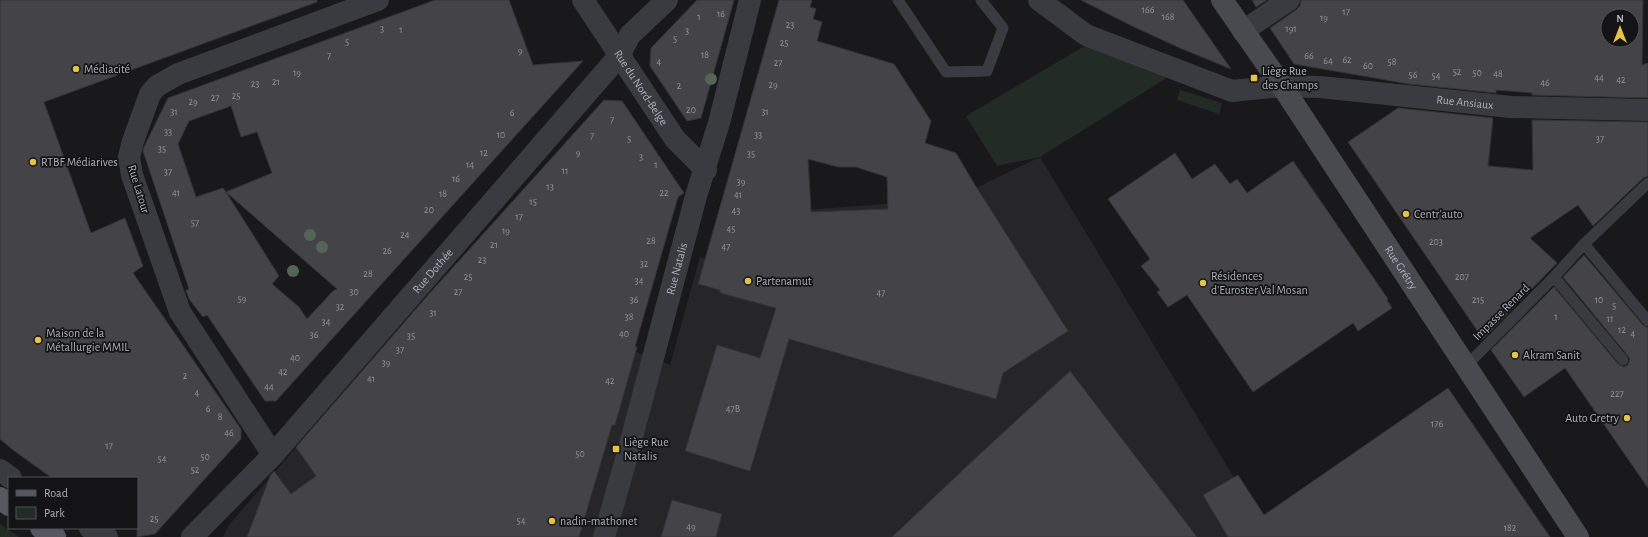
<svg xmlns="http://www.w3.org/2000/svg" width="1648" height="537" viewBox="0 0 1648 537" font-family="'Alegreya Sans',sans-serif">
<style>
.built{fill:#262528}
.green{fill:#232b25}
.building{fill:#444448;stroke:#343337;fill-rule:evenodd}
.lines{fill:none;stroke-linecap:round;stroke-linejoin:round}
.lane{stroke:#3a3b40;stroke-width:11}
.street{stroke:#3a3b40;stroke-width:22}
.secondary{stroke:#494a50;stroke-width:22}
.primary{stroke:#57575f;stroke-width:22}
.tree{fill:#546558}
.poi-dot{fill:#e6c247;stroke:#141416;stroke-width:1.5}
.labels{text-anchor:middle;stroke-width:3.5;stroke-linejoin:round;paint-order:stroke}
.number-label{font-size:10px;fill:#93949e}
.poi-label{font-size:12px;fill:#adafba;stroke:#141416;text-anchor:start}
.street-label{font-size:12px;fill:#adafba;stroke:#141416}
</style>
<rect width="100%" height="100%" fill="#19191b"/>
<path class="built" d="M1040,157L1270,537H223L228,526L350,385L600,338L670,365L700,257L782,278L778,212L953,199Z"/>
<g class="green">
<path d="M1088,44L1168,77L1040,157L997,166L966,116Z"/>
<path d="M1180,90L1222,103L1219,114L1177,100Z"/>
<path d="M0,524L19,537H0Z"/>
</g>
<g class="building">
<path d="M0,0H317V2L44,102L91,233L125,218L143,266L133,273L241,429V439L155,534L137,537V478H52L13,450L0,439Z"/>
<path d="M435,0H509L533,65L583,61L276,401H265L207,315L203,317L189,299L186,290L189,289L143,151L144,147L168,98ZM231,106L241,137L257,132L272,173L226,192L223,188L196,197L178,144L189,121ZM226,192L337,289L333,291L307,319L299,307L272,284L279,276Z"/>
<path d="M697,0H734L701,118L687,121L650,66L651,48Z"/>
<path d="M779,0H812L810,7L816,9L813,19L822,22L817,41L894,64L931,121L925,143L956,153L975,185L1068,331L1003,373L996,399L789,339L750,471L685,451L717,345L760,358L776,308L720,293V290L698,284ZM808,159L838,167H856L887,177L888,209L811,212Z"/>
<path d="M1081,0H1183L1231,69L1180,48L1132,26Z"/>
<path d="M1252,0H1267L1256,7Z"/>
<path d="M1301,0H1643L1642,65L1648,63V98L1532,95V93L1496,90V93L1409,84L1294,64L1270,28L1296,10L1300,6ZM1608,16H1632V40H1608Z"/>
<path d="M604,100L622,101L684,193L678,197L640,329L635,347H637L615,425H612L579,537H247L270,476L274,471L291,494L316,476L296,447L429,294Z"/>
<path d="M1398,108L1493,118L1488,166L1533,170L1532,120L1648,122V176L1643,178L1593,226L1578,205L1530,238L1557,263L1483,339L1348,142Z"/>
<path d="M1175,153L1192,179L1215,164L1230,184L1237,179L1247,193L1293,161L1388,299L1387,300L1392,308L1358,331L1353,323L1253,392L1187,295L1168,307L1157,292L1160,290L1141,266L1150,259L1108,199Z"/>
<path d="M1584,255L1643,325L1648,328V488L1565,368L1524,397L1491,350L1554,287L1618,364L1624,367L1628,365L1630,359L1628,356L1563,277Z"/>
<path d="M1070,371L1197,537H892L981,453Z"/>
<path d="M1448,388L1550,537H1228L1203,495L1238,475L1264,515Z"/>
<path d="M672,500L722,514L716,537H661Z"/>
</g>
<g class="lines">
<g class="lane">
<path d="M898,0L946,72L987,71L1003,28L981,0"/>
<path d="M1584,244L1648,321"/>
<path d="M1554,277L1623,360"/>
<path d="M1466,366L1554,277L1584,244L1648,183"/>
</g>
<g class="street">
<path id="s1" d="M583,0L675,139L706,170"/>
<path id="s2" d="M1039,0L1086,35L1232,91L1282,86L1320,87L1511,107L1648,110"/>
<path d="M1243,31L1289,0"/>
<path d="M273,455L180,312L132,175L129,157L133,141L150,94L157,86L178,74L378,0"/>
<path d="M0,470L11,478"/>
<path d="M90,528L107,537"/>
<path id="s3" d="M192,537L273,455L619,56L630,35L667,0"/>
<path id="s4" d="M604,537L628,452L696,196L719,123L750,0"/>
</g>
<path class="secondary" id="s5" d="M1222,0L1282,86L1578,537"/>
<g class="primary">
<path d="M0,498L9,505"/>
<path d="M41,528L55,537"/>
</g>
</g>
<g class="tree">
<circle cx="711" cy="79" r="6"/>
<circle cx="310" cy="235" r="6"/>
<circle cx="322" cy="247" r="6"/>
<circle cx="293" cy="271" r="6"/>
</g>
<g class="poi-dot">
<circle cx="76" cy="69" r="4"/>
<rect x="1250" y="74" width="8" height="8" rx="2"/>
<circle cx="33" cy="162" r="4"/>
<circle cx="1406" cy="214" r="4"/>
<circle cx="748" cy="281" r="4"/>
<circle cx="1203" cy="283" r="4"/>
<circle cx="38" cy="340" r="4"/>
<circle cx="1515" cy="355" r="4"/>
<circle cx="1627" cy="418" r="4"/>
<rect x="612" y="445" width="8" height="8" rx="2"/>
<circle cx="552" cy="521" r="4"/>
</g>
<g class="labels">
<g class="number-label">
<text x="1148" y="13">166</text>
<text x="1346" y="15">17</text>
<text x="721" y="17">16</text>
<text x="699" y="20">1</text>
<text x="1168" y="20">168</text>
<text x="1324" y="21">19</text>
<text x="790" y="28">23</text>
<text x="382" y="32">3</text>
<text x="1291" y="32">191</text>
<text x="401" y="33">1</text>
<text x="687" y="34">3</text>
<text x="675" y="42">5</text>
<text x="347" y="45">5</text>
<text x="784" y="46">25</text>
<text x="520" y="54">9</text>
<text x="705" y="58">18</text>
<text x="329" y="59">7</text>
<text x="1309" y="59">66</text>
<text x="1347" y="63">62</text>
<text x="1328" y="64">64</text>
<text x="659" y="65">4</text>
<text x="1392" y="65">58</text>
<text x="778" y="66">27</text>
<text x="1368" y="69">60</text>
<text x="1457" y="75">52</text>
<text x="297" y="76">19</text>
<text x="1477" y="76">50</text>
<text x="1498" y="77">48</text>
<text x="1413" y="78">56</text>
<text x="1436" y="79">54</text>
<text x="1599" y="81">44</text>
<text x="1621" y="83">42</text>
<text x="276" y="85">21</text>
<text x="1545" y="86">46</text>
<text x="255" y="87">23</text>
<text x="773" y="88">29</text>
<text x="679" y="89">2</text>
<text x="236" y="99">25</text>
<text x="215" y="101">27</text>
<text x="193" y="105">29</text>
<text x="691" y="113">20</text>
<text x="174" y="115">31</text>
<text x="765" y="115">31</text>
<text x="512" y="116">6</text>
<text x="612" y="123">7</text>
<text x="168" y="135">33</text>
<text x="501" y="138">10</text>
<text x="758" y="138">33</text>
<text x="592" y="139">7</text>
<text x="629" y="142">5</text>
<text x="1600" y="142">37</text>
<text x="162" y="152">35</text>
<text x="484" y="156">12</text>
<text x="578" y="156">9</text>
<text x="751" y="157">35</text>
<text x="641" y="160">3</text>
<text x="470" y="168">14</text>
<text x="656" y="168">1</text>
<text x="565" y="174">11</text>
<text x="168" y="175">37</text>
<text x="456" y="182">16</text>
<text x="741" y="185">39</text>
<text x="550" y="190">13</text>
<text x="176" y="196">41</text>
<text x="664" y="196">22</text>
<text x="443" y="197">18</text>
<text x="738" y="198">41</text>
<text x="533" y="205">15</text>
<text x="429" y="213">20</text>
<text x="736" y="214">43</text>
<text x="519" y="220">17</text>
<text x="195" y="226">57</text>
<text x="731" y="232">45</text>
<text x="506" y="234">19</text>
<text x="405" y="238">24</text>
<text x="651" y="244">28</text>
<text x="1436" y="245">203</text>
<text x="494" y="248">21</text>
<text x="726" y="250">47</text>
<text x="387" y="254">26</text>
<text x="482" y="263">23</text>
<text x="644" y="267">32</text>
<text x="368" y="277">28</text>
<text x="468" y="280">25</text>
<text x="1462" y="280">207</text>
<text x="639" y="284">34</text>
<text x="354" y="295">30</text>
<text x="458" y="295">27</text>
<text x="881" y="296">47</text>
<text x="242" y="302">59</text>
<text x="634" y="303">36</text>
<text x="1478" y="303">215</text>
<text x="1599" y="303">10</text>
<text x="1614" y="309">5</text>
<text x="340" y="310">32</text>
<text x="433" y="316">31</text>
<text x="629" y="320">38</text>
<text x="1556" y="320">1</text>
<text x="1610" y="322">11</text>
<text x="326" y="325">34</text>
<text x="1622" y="333">12</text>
<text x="624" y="337">40</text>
<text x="1633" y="337">4</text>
<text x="314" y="338">36</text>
<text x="411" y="339">35</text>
<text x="400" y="353">37</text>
<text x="295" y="361">40</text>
<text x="386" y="366">39</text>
<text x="283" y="375">42</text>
<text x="185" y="379">2</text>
<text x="371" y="382">41</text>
<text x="610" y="384">42</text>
<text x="269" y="390">44</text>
<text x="197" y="396">4</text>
<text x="1617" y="397">227</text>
<text x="208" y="412">6</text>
<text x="733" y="412">47B</text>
<text x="220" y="420">8</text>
<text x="1437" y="427">176</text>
<text x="229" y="436">46</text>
<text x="109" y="449">17</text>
<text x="580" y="457">50</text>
<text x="205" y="460">50</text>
<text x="162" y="462">54</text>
<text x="195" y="473">52</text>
<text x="154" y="522">25</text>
<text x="521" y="524">54</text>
<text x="691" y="530">49</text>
<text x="1510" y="531">182</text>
</g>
<g class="poi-label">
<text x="84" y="73">Médiacité</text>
<text x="1262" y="75">Liège Rue<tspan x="1262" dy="14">des Champs</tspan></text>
<text x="41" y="166">RTBF Médiarives</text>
<text x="1414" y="218">Centr'auto</text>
<text x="1211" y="280">Résidences<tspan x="1211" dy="14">d'Euroster Val Mosan</tspan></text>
<text x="756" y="285">Partenamut</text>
<text x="46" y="337">Maison de la<tspan x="46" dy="14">Métallurgie MMIL</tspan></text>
<text x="1523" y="359">Akram Sanit</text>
<text x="1619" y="422" text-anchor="end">Auto Gretry</text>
<text x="624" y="446">Liège Rue<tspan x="624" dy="14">Natalis</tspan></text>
<text x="560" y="525">nadin-mathonet</text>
</g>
<g class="street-label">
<text dy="4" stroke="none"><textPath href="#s1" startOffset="105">Rue du Nord-Belge</textPath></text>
<text dy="4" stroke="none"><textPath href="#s2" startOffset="449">Rue Ansiaux</textPath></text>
<text transform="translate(139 189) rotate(73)" y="4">Rue Latour</text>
<text dy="4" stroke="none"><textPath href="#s5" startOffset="322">Rue Grétry</textPath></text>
<text dy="4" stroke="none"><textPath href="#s4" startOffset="278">Rue Natalis</textPath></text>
<text dy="4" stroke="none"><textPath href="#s3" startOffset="359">Rue Dothée</textPath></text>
<text transform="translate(1501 312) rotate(-45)" y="4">Impasse Renard</text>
</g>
</g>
<rect x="8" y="477" width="130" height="52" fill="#141416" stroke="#515258"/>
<rect x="16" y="490" width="20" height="6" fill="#57575f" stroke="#515258"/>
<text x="44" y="497" font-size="12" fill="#adafba">Road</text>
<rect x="16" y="507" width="20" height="12" fill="#232b25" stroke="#515258"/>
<text x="44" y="517" font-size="12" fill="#adafba">Park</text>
<g transform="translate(1620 28)"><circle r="19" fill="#141416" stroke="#515258"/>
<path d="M0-3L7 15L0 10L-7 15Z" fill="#e6c247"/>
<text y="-6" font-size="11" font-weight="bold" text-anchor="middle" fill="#adafba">N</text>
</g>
</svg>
